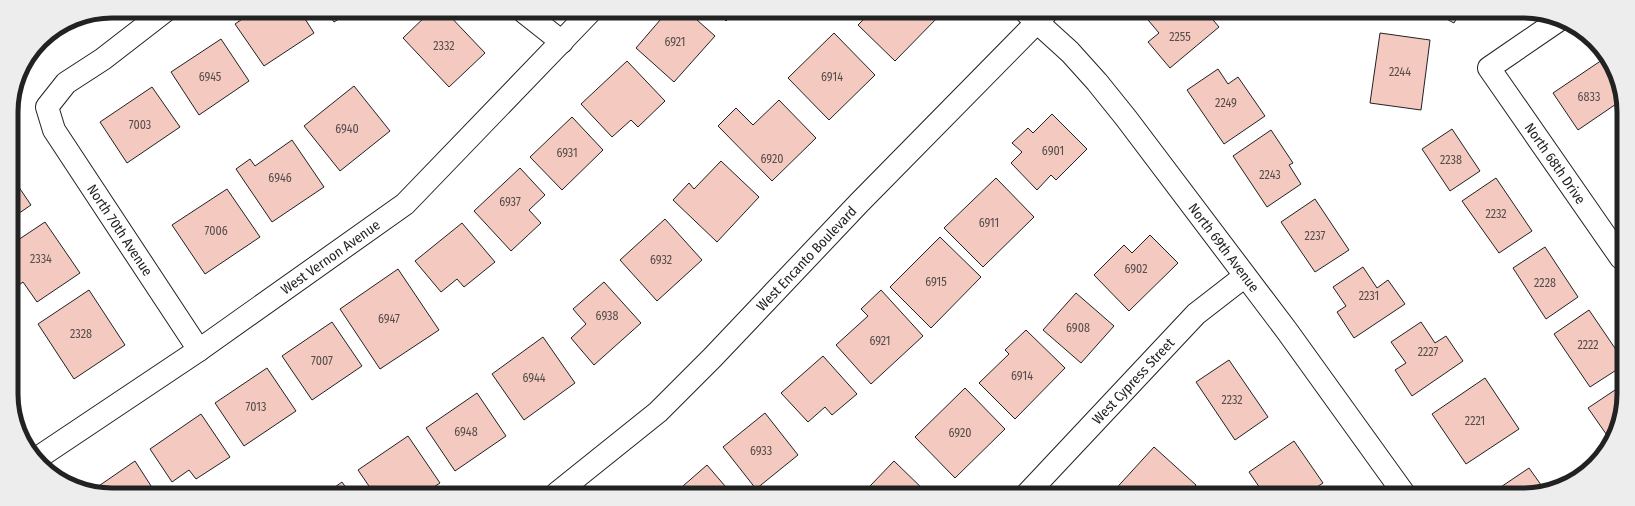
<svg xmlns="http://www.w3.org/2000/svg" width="1635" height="506" viewBox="0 0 1635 506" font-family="'Fira Sans Condensed',sans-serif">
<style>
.building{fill:#f3c9c0;stroke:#222}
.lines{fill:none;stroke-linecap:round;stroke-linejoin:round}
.minor-casing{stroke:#222;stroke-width:24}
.minor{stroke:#fff;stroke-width:22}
.labels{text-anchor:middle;stroke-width:3;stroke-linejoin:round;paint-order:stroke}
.number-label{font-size:12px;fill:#564c4a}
.street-label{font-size:14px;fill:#222;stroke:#fff}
.rim{fill:none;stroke:#222;stroke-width:5}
</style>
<rect width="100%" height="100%" fill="#fff"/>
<g class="building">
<path d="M254,11H300L314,33L264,66L235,24Z"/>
<path d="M327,12H350L334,22Z"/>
<path d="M430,12H446L485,53L449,87L403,38Z"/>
<path d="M667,12H688L715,36L674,82L636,48Z"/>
<path d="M717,12L734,13L726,21Z"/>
<path d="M870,13H938L940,15L895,61L858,25Z"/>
<path d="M1143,14H1208L1219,27L1170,68L1148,42L1159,33Z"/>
<path d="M1437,14H1459L1454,23Z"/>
<path d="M834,33L875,75L829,120L788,78Z"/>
<path d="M1380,33L1430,40L1421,110L1370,103Z"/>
<path d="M221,39L249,81L199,115L171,72Z"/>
<path d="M1605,58L1622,93V100L1578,130L1553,93Z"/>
<path d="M627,61L665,101L638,127L631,120L612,137L581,104Z"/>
<path d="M1218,69L1228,84L1238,77L1265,116L1224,144L1187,90Z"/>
<path d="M354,86L390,131L340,171L304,126Z"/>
<path d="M152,87L180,127L127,163L100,122Z"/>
<path d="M779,100L816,138L772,181L718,126L736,108L753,125Z"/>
<path d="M1052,114L1087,149L1056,180L1051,175L1037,190L1011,163L1022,152L1012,143L1028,128L1033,133Z"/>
<path d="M572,117L603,150L562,190L530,157Z"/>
<path d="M1452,129L1480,171L1450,191L1422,149Z"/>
<path d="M1271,130L1293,163L1289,165L1301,184L1267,207L1233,156Z"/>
<path d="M292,140L324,187L272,222L236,169L250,159L255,166Z"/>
<path d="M721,161L759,197L717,242L673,200L689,183L694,189Z"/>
<path d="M520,168L545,195L529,210L541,223L511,251L474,211Z"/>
<path d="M12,177L31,205L12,218Z"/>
<path d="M996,178L1034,217L983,267L944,228Z"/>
<path d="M1496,178L1532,231L1499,253L1462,201Z"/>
<path d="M227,189L260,237L205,274L172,225Z"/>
<path d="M1315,199L1349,250L1315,272L1281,222Z"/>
<path d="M665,219L702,260L657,301L620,260Z"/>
<path d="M45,222L80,273L37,302L23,282L12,290V244Z"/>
<path d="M462,223L495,262L464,287L457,279L441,292L415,261Z"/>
<path d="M1150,235L1178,263L1129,311L1094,275L1124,245L1132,253Z"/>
<path d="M940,237L981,277L931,328L890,287Z"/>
<path d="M1545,247L1578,297L1546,319L1513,268Z"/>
<path d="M1363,267L1377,288L1388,280L1405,304L1354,338L1337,312L1346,306L1333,287Z"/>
<path d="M398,269L439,330L380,369L340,309Z"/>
<path d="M604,282L641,323L594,365L571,338L586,324L573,309Z"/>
<path d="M89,290L125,345L74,379L38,324Z"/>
<path d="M881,290L923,336L871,384L836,345L868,316L861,309Z"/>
<path d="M1076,293L1114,326L1081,363L1043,330Z"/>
<path d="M1589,310L1621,357V367L1590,387L1554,334Z"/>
<path d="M332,322L362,366L312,400L282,356Z"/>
<path d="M1421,322L1435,343L1446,336L1463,361L1412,396L1395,370L1406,363L1391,342Z"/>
<path d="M1026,330L1065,368L1015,419L979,383L1009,354L1005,350Z"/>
<path d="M543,337L575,383L524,420L492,374Z"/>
<path d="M823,356L857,394L832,415L825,407L808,422L781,393Z"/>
<path d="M1229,360L1268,417L1235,440L1196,382Z"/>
<path d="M267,368L296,411L244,446L215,403Z"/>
<path d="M1485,378L1519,429L1466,464L1432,414Z"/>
<path d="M1621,386L1620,420L1611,441L1588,408Z"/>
<path d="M965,388L1005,429L955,478L915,437Z"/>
<path d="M477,393L506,436L455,471L426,428Z"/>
<path d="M765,413L798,455L756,489L723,447Z"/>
<path d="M201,414L230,457L196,479L189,470L172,482L150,449Z"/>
<path d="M408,436L440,483L426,492H373L358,470Z"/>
<path d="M1294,441L1323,483L1306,494H1282L1279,490L1273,494H1264L1249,472Z"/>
<path d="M1154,447L1196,485L1188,494H1111Z"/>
<path d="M135,461L155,492H90Z"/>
<path d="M894,461L927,493H877L870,486Z"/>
<path d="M707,465L731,493H675Z"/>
<path d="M1529,468L1544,489L1529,495H1489Z"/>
<path d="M342,482L349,492H328Z"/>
</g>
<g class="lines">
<g class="minor-casing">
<g id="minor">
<path id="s1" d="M165,11L103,59L66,83L47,107L54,130L199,350"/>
<path d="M524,12L562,42"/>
<path id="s2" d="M1027,13L1070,52L1097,82L1126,118L1287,331L1405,495"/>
<path id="s3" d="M1559,20L1489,68L1621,258"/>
<path id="s4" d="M36,459L199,350L405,204L590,12"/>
<path id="s5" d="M557,493L658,412L713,357L859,203L1046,13"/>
<path id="s6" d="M1027,494L1196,314L1245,276"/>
</g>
</g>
<use href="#minor" class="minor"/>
</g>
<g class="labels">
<g class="number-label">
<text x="1180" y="41">2255</text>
<text x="675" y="46">6921</text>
<text x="444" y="50">2332</text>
<text x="1400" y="76">2244</text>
<text x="210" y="81">6945</text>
<text x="832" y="81">6914</text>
<text x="1589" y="101">6833</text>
<text x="1226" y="107">2249</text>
<text x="140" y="129">7003</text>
<text x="347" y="133">6940</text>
<text x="1053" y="155">6901</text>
<text x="567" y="157">6931</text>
<text x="772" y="163">6920</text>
<text x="1451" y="164">2238</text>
<text x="1270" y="179">2243</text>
<text x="280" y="182">6946</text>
<text x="510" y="206">6937</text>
<text x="1496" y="218">2232</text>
<text x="989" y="227">6911</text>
<text x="216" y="235">7006</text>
<text x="1315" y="240">2237</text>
<text x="41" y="263">2334</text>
<text x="661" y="264">6932</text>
<text x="1136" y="273">6902</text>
<text x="936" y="286">6915</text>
<text x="1545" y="287">2228</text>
<text x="1369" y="300">2231</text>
<text x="607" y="320">6938</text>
<text x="389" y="323">6947</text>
<text x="1078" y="332">6908</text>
<text x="81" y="338">2328</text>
<text x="880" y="345">6921</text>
<text x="1588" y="349">2222</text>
<text x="1428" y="356">2227</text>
<text x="322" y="365">7007</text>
<text x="1022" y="380">6914</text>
<text x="534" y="382">6944</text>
<text x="1232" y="404">2232</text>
<text x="256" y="411">7013</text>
<text x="1475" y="425">2221</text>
<text x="466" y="436">6948</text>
<text x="960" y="437">6920</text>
<text x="761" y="455">6933</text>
</g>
<g class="street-label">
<text dy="5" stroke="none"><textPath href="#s3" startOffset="201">North 68th Drive</textPath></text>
<text dy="5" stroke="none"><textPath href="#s1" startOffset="297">North 70th Avenue</textPath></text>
<text dy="5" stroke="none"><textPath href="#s2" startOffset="307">North 69th Avenue</textPath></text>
<text dy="5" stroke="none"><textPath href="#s4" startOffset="357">West Vernon Avenue</textPath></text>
<text dy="5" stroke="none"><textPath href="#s5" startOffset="343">West Encanto Boulevard</textPath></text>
<text dy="5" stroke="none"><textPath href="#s6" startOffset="155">West Cypress Street</textPath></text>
</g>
</g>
<path d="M0 0H1635V506H0ZM112 18H1523A94 94 0 0 1 1617 112V394A94 94 0 0 1 1523 488H112A94 94 0 0 1 18 394V112A94 94 0 0 1 112 18Z" fill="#ededed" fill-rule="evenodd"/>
<path class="rim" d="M112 18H1523A94 94 0 0 1 1617 112V394A94 94 0 0 1 1523 488H112A94 94 0 0 1 18 394V112A94 94 0 0 1 112 18Z"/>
</svg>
